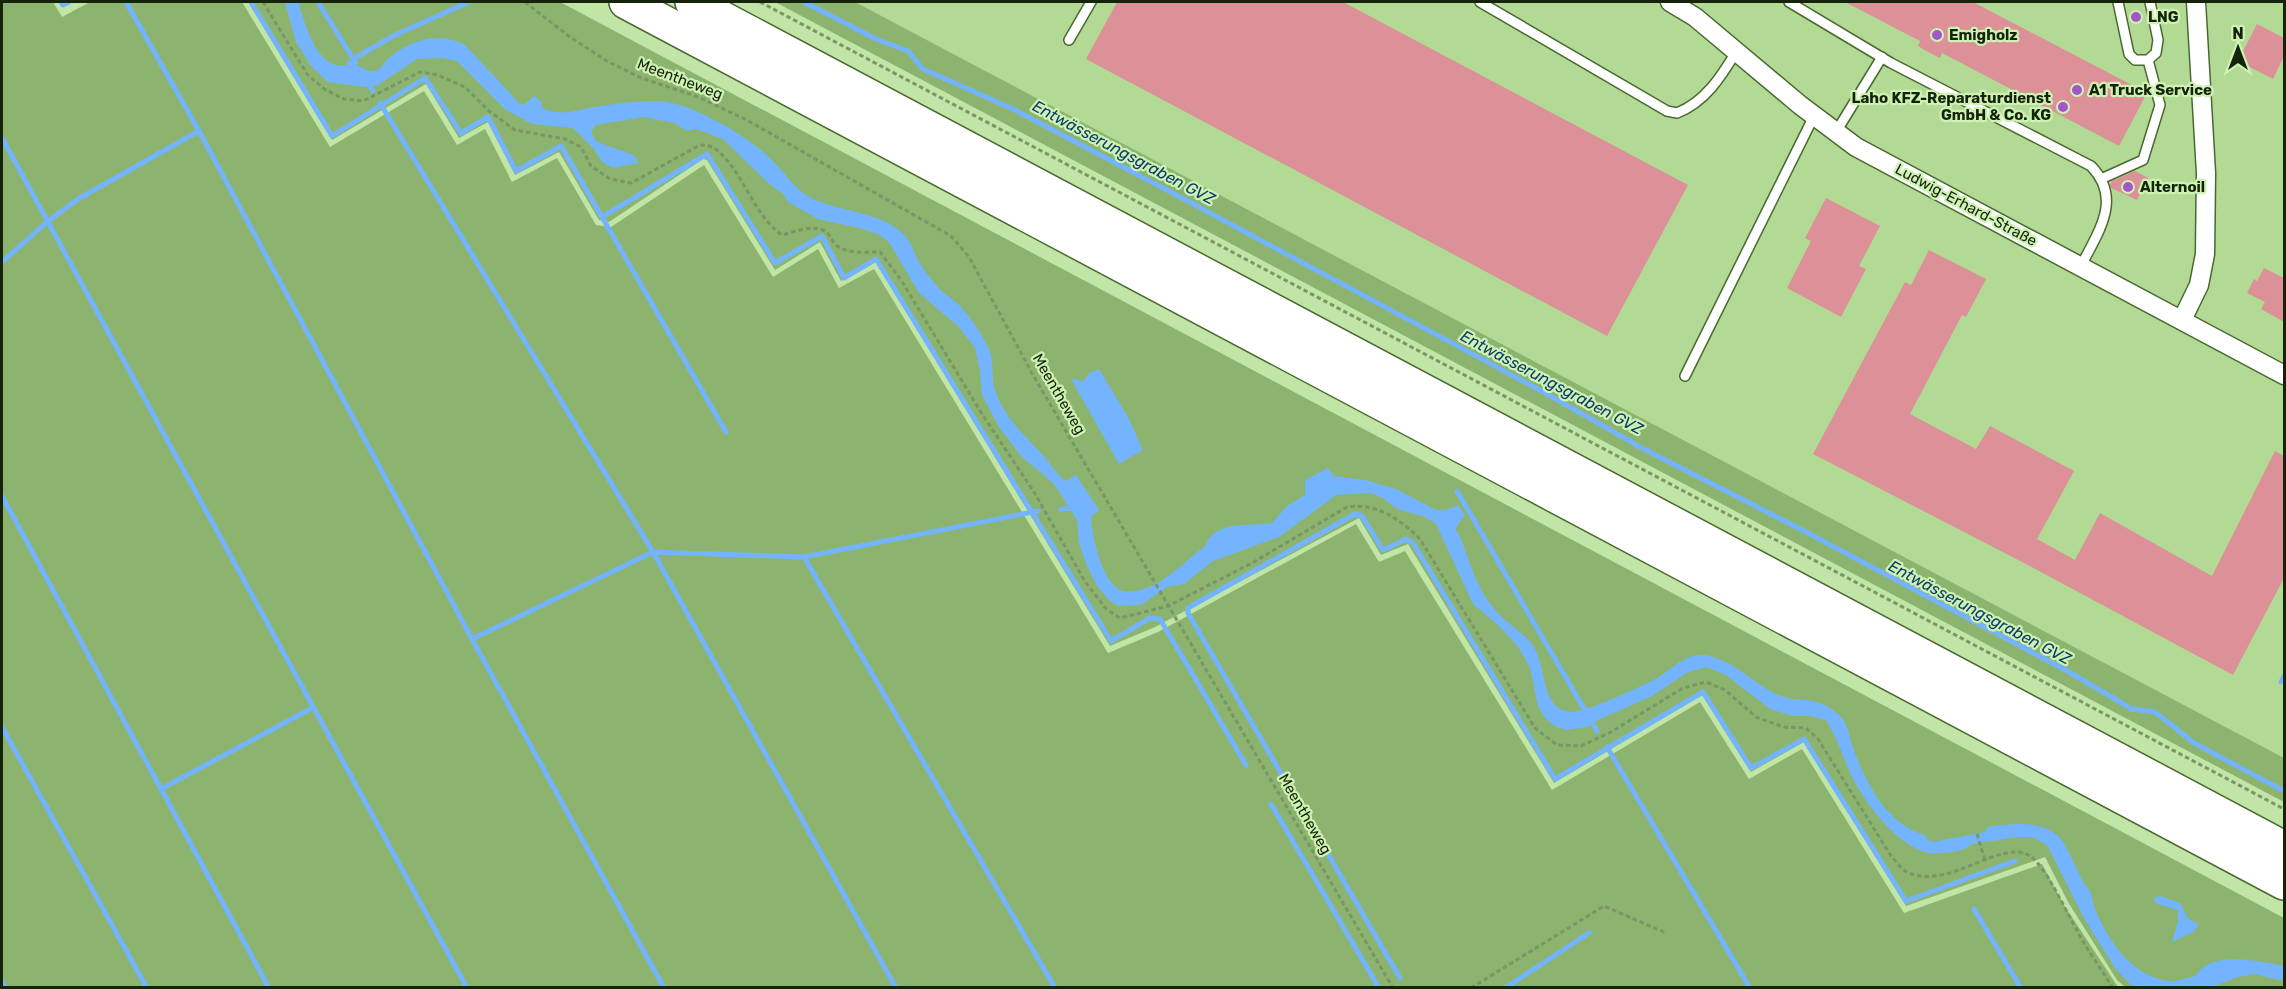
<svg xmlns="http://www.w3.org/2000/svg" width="2286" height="989" viewBox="0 0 2286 989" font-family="Rubik,sans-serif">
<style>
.built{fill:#b2da95}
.green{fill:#8cb46f}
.water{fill:#74b4fe}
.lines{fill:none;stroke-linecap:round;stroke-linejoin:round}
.stream{stroke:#74b4fe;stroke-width:5}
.building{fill:#dc9098}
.service-casing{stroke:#49692f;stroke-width:12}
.minor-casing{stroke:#49692f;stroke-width:21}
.motorway-casing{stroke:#49692f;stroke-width:36}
.path{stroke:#7a9566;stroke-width:3;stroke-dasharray:4.5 3;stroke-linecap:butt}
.service{stroke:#fff;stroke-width:9}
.minor{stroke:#fff;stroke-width:18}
.motorway{stroke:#fff;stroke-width:33}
.poi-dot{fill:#a256c9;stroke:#cdf2b3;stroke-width:2}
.labels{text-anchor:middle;stroke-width:4.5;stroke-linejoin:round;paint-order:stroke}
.poi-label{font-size:15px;font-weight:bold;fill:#16230b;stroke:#cdf2b3;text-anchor:start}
.street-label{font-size:15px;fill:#16230b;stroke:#cdf2b3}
.water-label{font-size:16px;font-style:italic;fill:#0d3a69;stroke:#cdf2b3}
</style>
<rect width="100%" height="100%" fill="#c0e5a7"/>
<path class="built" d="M855,2H2284V760Z"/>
<g class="green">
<path d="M2,2H53L62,17L90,2H242L330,147L424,91L457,145L485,129L512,182L557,158L596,225L611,227L704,165L773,277L818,249L839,288L874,269L1108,653L1158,632L1356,524L1379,562L1405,551L1552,790L1700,702L1749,779L1802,749L1904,913L2042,864L2064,905L2118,987H2Z"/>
<path d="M248,2H560L2284,918V987H2125L2117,980L2068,902L2045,857L1906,906L1804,742L1751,772L1702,695L1554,783L1408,544L1381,555L1359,518L1155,627L1110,646L876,262L841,281L820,242L775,270L707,160L703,159L609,222L599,220L559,152L515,175L488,122L459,138L426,84L332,140Z"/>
<path d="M775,2H855L2284,758V802Z"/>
</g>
<g class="water">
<path d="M285,2H298C305,22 316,71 346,65L348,60C356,63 365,72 373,71C381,71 382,65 387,60C408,40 438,32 464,44L519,103L524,105L534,96L542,102V108C564,117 573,110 595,107C617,104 650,98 672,103C701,109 752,139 773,161C786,174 794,189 811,198C839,212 876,211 900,231C913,242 913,252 921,265C927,274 936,286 944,293C948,297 954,300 958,304C970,316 982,334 989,349C995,363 990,380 996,393C1006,419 1024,435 1042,454C1050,463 1056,474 1066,481L1076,475L1099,510L1091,517C1092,536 1101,578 1118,589C1129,596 1151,587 1161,581C1177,571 1190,557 1205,546C1216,519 1248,527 1272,523L1287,506L1305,495V480L1328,468L1334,476L1365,480L1396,489L1436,510H1446L1458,505L1465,515L1455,529L1460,536C1470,563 1478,592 1498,613C1509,626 1528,634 1536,651C1544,667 1544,700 1559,708C1562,710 1569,712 1572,712C1586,712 1643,686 1657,678C1670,670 1687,652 1705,655C1732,660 1749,679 1772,692C1797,706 1816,691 1842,718C1848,725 1850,739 1853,748C1866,783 1887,825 1925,835L1928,840L1933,842L1985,832L1988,827C2011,823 2048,819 2063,842C2071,855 2077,870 2084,884C2092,890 2092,900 2095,909C2108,941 2132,976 2168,981C2178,982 2187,977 2196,976C2211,949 2261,962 2284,966V981L2254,974L2238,977L2212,987L2137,988L2130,984L2115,968L2085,920L2047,845L2032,837H2018L1972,844C1964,851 1953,852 1942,853C1938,853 1932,854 1928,853C1897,846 1864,802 1851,775C1843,756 1837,738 1826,720L1810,716H1793L1770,709L1726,675L1707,667L1688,672L1652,696L1598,720L1587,727L1567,730L1556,727L1545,718L1538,706L1530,668L1519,648L1497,624L1473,604L1436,524L1425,517L1397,509L1383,498L1370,493L1336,495L1279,537L1213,561L1184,584L1167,587L1141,605L1118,606L1109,600L1097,586L1087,566L1079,543L1077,520L1060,493L1053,483L1021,456L999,427L982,395L980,371L975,348L959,327L919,293L889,242L879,235L863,229L818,219L788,202L783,194L769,184L723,139L696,129L687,131L674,123L643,117L596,125L591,131L595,140C608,148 623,149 636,157L638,163L613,168L602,162L594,149L573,128L532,124L506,110L457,61L441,58L417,59L378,85L363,87L328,82L311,66L296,42Z"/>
<path d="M1099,369L1129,419L1143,450L1119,464L1071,379L1084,381L1089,373Z"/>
<path d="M2160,896L2180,903C2186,913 2185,921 2199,923L2195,931L2172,942L2178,921V910L2157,904L2153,898Z"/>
</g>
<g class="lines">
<g class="stream">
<path d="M61,2L63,5L69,2"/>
<path d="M126,2L199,131L472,639"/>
<path d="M251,2L332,136L425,78L461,133L488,117L516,171L561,146L726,432"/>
<path d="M318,2L355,62"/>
<path d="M804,2L876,39L908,51L923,69L1013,109L1182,198L1547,394L1640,447L1806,532L2069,672L2132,709L2155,712L2194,743L2284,791"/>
<path d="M353,59L395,35L469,2"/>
<path d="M366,80L373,91"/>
<path d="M380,103L653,552L896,988"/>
<path d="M2,138L467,988"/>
<path d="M602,217L707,154L775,263L822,236L844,278L876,259L1111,641L1150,618L1160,619L1246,765"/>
<path d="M2,262L47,222L78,199L199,131"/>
<path d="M1457,491L1597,731"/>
<path d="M2,496L269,988"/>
<path d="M1061,509L1075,508"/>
<path d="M804,557L1055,988"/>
<path d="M2281,682L2284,676"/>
<path d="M2,727L147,988"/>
<path d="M1607,747L1750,988"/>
<path d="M161,789L312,708"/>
<path d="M1271,804L1379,988"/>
<path d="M1974,909L2021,988"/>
<path d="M1400,978L1188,613V608L1355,514L1362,516L1383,550L1406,539L1413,543L1555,779L1703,692L1751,768L1804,739L1906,901L2015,861"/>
<path d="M2,981L5,988"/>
<path d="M664,988L472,639L653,552L804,557L1038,511"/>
<path d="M1505,988L1589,933"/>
</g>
</g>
<g class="building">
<path d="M1117,2H1343L1688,185L1607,336L1086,59Z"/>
<path d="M1845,2H1973L2147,93L2119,146L1942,53L1940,58L1928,52L1918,46L1920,41Z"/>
<path d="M2257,24L2284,38V56L2273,79L2238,61Z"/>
<path d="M2135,171L2148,178L2137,200L2111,188L2110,185L2112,181Z"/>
<path d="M1826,198L1880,226L1859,266L1866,269L1841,317L1787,288L1811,241L1805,238Z"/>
<path d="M1929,250L1986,279L1966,317L1962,315L1910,414L1976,449L1990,426L2074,471L2037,539L2075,560L2100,513L2212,576L2275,451L2284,456V578L2233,675L2024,563L1813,454L1905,282L1911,285Z"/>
<path d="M2264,268L2284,278V322L2261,309L2265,302L2247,293L2254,279L2257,281Z"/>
</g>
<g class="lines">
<g class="service-casing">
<g id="service">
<path d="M1480,2L1667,111L1677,113C1705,102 1721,77 1736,52"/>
<path d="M1789,2L1891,63L2091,166C2123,199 2098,232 2081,266"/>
<path d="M2118,2L2129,54L2135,60H2148L2156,53L2158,40L2150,2"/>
<path d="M1069,40L1091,2"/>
<path d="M1836,132L1882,57"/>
<path d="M2101,179L2143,160L2160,105L2148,60"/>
<path d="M1685,376L1814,116"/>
</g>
</g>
<g class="minor-casing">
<g id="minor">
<path d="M1670,2L1695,17L1800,105L1856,147L2284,375"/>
<path d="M2182,320L2199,285L2205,254L2206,173L2196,2"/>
</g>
</g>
<g class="motorway-casing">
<g id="motorway">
<path d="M626,2L2284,883"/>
<path d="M692,2L2284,848"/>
</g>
</g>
<g class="path">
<path d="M263,2L307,74L324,89L344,99L363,101L420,72L438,75L465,87L489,111L515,130L565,139L581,147L591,166L610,179L631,183L700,145C705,145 710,146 714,148C743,169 752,214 782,235C794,232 813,224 825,231C830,234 832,242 837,246C849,254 866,252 880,252L901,280L982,414L1034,492L1084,580L1106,609L1120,618L1168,606L1252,563L1347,507C1376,502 1401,520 1420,539L1535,728L1557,745L1581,746L1611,732L1683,688L1706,682L1725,690L1756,717L1784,727L1806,728L1818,739L1891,856C1896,861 1901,869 1907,872C1948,892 2002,837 2030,856C2048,868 2070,921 2083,941C2092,957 2103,972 2113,988"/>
<path d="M525,2L570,37L607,61L641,78L696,96L745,119L951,236L969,257L1033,375L1393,988"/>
<path d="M760,2L2284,809"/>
<path d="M1977,834L1985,860"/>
<path d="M1471,988L1604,906L1666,933"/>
</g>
<use href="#service" class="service"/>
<use href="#minor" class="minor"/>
<use href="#motorway" class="motorway"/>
</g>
<g class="poi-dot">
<circle cx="2136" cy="17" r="6"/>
<circle cx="1937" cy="35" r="6"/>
<circle cx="2077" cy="90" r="6"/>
<circle cx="2063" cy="107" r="6"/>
<circle cx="2128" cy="187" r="6"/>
</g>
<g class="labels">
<g class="poi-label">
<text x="2148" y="22">LNG</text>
<text x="1949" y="40">Emigholz</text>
<text x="2089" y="95">A1 Truck Service</text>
<text x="2051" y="103" text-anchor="end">Laho KFZ-Reparaturdienst<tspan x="2051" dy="17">GmbH &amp; Co. KG</tspan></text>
<text x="2140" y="192">Alternoil</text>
</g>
<g class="street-label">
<text transform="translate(680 79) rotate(21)" y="5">Meentheweg</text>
<text transform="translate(1966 205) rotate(28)" y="5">Ludwig-Erhard-Straße</text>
<text transform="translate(1059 394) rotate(60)" y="5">Meentheweg</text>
<text transform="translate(1305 814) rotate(60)" y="5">Meentheweg</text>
</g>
<g class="water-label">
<text transform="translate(1124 152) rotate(28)" y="6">Entwässerungsgraben GVZ</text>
<text transform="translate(1552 382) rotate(28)" y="6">Entwässerungsgraben GVZ</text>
<text transform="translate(1980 612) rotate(28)" y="6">Entwässerungsgraben GVZ</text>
</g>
</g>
<rect width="2286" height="989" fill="none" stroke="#16230b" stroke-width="6"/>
<g transform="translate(2238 48)" stroke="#cdf2b3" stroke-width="4.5" paint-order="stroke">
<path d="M0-4.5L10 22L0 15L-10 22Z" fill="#16230b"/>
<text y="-9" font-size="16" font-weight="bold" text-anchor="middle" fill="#16230b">N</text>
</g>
</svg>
